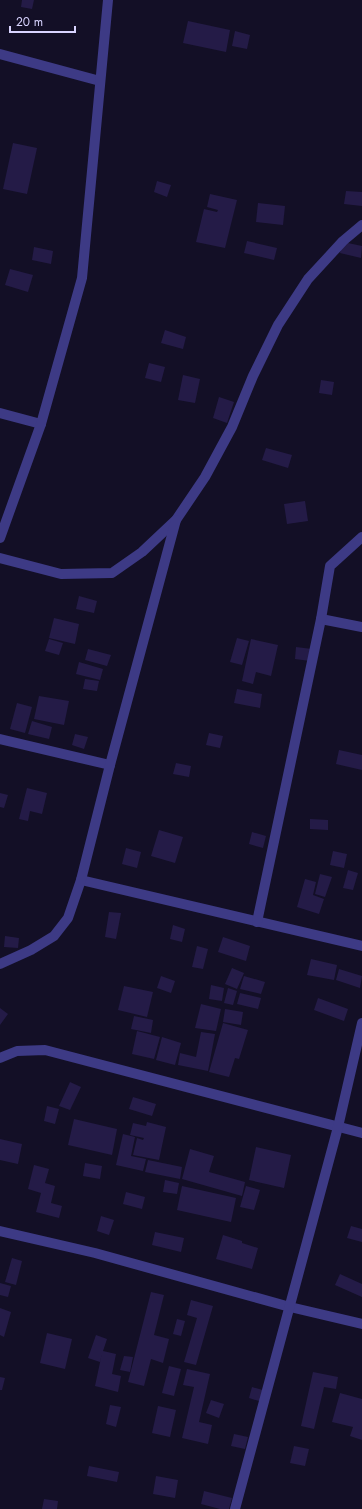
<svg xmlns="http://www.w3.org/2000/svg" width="362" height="1509" viewBox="0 0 362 1509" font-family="Jost,sans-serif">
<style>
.building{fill:#241b47}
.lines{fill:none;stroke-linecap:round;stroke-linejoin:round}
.minor{stroke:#3d3a85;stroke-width:10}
</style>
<rect width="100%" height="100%" fill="#130f26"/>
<g class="building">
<path d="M22,0H34L32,9L21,7Z"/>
<path d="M188,21L230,30L226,52L183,43Z"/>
<path d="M235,31L250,35L247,49L232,46Z"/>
<path d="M13,143L37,148L27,194L3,189Z"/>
<path d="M157,181L171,185L167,197L154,192Z"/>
<path d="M346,191L362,192V206L344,204Z"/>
<path d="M210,194L237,200L225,248L196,242L204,209L217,212L218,210L207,207Z"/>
<path d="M258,203L285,206L283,225L256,222Z"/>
<path d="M247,241L277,248L274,260L244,253Z"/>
<path d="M343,242L362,246L361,258L340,253Z"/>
<path d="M34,247L53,251L51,264L32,260Z"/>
<path d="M10,269L33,275L28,292L5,285Z"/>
<path d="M165,330L186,337L183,349L161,343Z"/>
<path d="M149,363L165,367L161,382L145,378Z"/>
<path d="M183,375L200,379L195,403L178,400Z"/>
<path d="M321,380L334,382L332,395L319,393Z"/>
<path d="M219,397L234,402L227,423L213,418Z"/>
<path d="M266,448L292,455L288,468L262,460Z"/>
<path d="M305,501L308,521L287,524L284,504Z"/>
<path d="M79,596L97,601L94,613L76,609Z"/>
<path d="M54,618L79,624L75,644L49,638Z"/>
<path d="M237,638L249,641L242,665L230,662Z"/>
<path d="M49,639L63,643L59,655L45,651Z"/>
<path d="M251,639L278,645L271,676L256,672L253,684L242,681Z"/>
<path d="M296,647L312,649L310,661L295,659Z"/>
<path d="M88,649L111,655L107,666L85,660Z"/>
<path d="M79,662L103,669L100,680L76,674Z"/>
<path d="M85,679L99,681L97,691L83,689Z"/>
<path d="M237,689L262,694L260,708L234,703Z"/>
<path d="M39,696L69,701L64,725L34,719Z"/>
<path d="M17,703L32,707L25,733L10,729Z"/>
<path d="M32,721L52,727L49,739L28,734Z"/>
<path d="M209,733L223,736L220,748L206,745Z"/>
<path d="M75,734L88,737L84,749L72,745Z"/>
<path d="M339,750L362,755V770L336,764Z"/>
<path d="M176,763L191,766L189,777L173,774Z"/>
<path d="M27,788L47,793L42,814L30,811L28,821L19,819Z"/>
<path d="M0,793L8,795L4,808L0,807Z"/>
<path d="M310,819L328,820V830L310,829Z"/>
<path d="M159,830L183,837L175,863L151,856Z"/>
<path d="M252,832L266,836L263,848L249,844Z"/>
<path d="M126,848L141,852L137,868L122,864Z"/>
<path d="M333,851L347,854L344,868L330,865Z"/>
<path d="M348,870L358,873L353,890L343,888Z"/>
<path d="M320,874L332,877L325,897L315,894Z"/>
<path d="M305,879L316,882L313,895L324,899L319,914L297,907Z"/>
<path d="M109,912L121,913L116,939L105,937Z"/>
<path d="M173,925L185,929L182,942L170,939Z"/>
<path d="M5,936L19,938L18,948L4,947Z"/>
<path d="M223,937L250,946L246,961L218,952Z"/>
<path d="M197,946L208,949L203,969L192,967Z"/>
<path d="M311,959L337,965L334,980L307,975Z"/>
<path d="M232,968L244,973L237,989L225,984Z"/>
<path d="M339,969L362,976L360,988L336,980Z"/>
<path d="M161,976L175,981L171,993L157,988Z"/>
<path d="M244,976L265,982L261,994L240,989Z"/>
<path d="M211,985L224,988L222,1001L209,999Z"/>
<path d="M124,986L153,992L147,1017L118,1010Z"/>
<path d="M228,988L237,991L233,1005L224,1003Z"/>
<path d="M240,993L261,998L258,1009L237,1004Z"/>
<path d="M318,998L348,1009L344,1021L314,1010Z"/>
<path d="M201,1004L221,1009L216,1031L195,1028Z"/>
<path d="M0,1008L8,1014L0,1025Z"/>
<path d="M225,1009L243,1012L241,1025L223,1022Z"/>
<path d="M134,1016L153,1020L151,1033L131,1029Z"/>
<path d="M223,1023L248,1030L239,1059L235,1058L229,1077L209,1072Z"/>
<path d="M137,1031L160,1037L154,1059L132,1054Z"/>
<path d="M201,1032L215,1034L208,1071L178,1065L180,1053L196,1057Z"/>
<path d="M162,1037L181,1043L175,1065L156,1060Z"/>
<path d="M70,1082L81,1087L70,1110L59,1106Z"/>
<path d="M133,1097L156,1104L152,1116L129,1109Z"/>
<path d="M47,1106L59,1109L55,1124L44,1121Z"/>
<path d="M74,1119L117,1129L112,1155L68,1145Z"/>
<path d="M147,1122L166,1127L159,1160L133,1155L137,1138L143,1140L144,1138L130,1135L133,1123L146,1126Z"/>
<path d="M123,1134L135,1137L131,1156L146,1159L143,1171L116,1165Z"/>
<path d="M0,1139L22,1144L18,1164L0,1160Z"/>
<path d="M256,1147L291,1155L284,1188L249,1180Z"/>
<path d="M190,1149L214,1156L209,1172L245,1182L242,1196L182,1179Z"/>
<path d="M148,1160L182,1167L180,1179L145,1172Z"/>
<path d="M85,1163L102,1166L100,1179L83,1176Z"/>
<path d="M34,1165L49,1169L45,1183L55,1186L51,1203L62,1206L59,1218L36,1212L41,1193L28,1189Z"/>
<path d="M165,1180L179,1183L177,1194L163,1192Z"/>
<path d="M182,1186L236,1198L231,1222L177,1210Z"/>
<path d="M246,1186L260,1190L254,1210L240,1207Z"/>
<path d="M126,1192L145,1197L142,1209L123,1204Z"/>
<path d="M101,1216L114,1220L109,1235L97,1231Z"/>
<path d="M351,1226L362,1229V1242L347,1238Z"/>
<path d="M155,1232L184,1238L181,1252L152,1245Z"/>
<path d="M223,1235L242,1241V1243L258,1248L252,1269L216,1259Z"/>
<path d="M12,1258L22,1261L16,1285L5,1282Z"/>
<path d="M340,1274L362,1284V1297L335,1285Z"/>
<path d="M0,1283L11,1286L8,1297L0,1295Z"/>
<path d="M151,1292L164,1295L154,1335L169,1339L163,1363L151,1359L144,1386L128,1382Z"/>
<path d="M191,1300L213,1306L196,1365L184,1362L197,1318L187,1315Z"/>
<path d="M0,1308L11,1312L4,1337L0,1335Z"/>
<path d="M177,1319L185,1321L181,1336L173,1334Z"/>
<path d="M47,1333L72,1339L65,1369L40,1363Z"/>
<path d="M96,1335L107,1339L103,1351L116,1354L112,1374L121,1376L118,1392L95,1386L102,1353L100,1362L88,1358Z"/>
<path d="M124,1356L133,1357L130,1372L120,1370Z"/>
<path d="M169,1366L181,1369L174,1396L162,1393Z"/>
<path d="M187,1369L210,1374L199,1422L212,1425L208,1444L182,1438L194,1387L183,1385Z"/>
<path d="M313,1372L338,1377L336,1389L324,1387L314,1429L301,1426Z"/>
<path d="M0,1377L5,1378L2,1390H0Z"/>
<path d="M252,1387L266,1391L262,1402L249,1398Z"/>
<path d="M340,1393L362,1399V1440L350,1436L353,1427L332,1422Z"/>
<path d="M211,1400L224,1404L219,1418L206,1413Z"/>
<path d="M110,1405L121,1407L116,1427L106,1424Z"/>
<path d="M158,1406L176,1410L170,1437L152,1433Z"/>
<path d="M234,1434L248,1437L245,1449L231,1446Z"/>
<path d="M294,1446L309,1449L305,1466L290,1463Z"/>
<path d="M89,1466L119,1472L117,1482L87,1476Z"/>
<path d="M156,1476L178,1480L175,1498L153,1494Z"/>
<path d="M204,1491L232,1498L229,1509H220L201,1504Z"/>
<path d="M44,1499L58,1501L57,1509H42Z"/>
</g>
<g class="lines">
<g class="minor">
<path d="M0,54L100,81"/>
<path d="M0,413L41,424"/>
<path d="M0,538L41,424L82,278L108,0"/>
<path d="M0,558L61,574L112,573L142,552L176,520L205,477L232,427L253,376L278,325L308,279L343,241L362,225"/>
<path d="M321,619L362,627"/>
<path d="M0,739L110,765"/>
<path d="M81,880L362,946"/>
<path d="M257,922L321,619L330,566L362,537"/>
<path d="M0,964L31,950L54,936L68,918L81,880L110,765L176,520"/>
<path d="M0,1058L17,1051L45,1050L362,1133"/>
<path d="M0,1231L95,1253L290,1307L362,1324"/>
<path d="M235,1509L338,1127L362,1023"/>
</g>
</g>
<path d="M10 26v6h65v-6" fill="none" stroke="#d9d4ff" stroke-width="2"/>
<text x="16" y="26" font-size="12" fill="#d9d4ff" stroke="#130f26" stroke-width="3" paint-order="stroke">20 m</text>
</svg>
